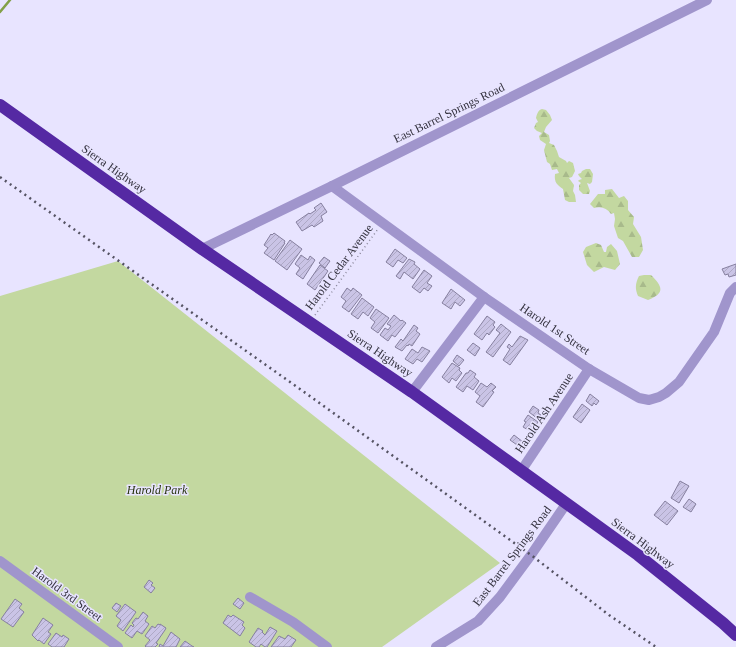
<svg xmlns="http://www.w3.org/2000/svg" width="736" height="647" viewBox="0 0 736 647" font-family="Georgia,serif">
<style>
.green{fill:#c3d8a0}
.forest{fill:url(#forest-firs)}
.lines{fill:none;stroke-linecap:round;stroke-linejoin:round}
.stream{stroke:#83a048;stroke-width:2.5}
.building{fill:url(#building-hatch);stroke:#86809f}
.path{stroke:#8c899c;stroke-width:1.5;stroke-dasharray:1 3;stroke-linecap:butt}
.minor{stroke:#a095cc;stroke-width:10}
.highway{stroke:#5529a3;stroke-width:12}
.rail{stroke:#555363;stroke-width:2.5;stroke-dasharray:2 4;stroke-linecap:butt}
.labels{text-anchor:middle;stroke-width:3;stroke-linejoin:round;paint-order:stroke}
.street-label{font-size:12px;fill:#34323f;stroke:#e8e4ff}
.park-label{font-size:12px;font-style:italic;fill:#28340f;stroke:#e8e4ff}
</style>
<defs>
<pattern id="forest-firs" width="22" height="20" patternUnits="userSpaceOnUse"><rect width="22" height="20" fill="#c3d8a0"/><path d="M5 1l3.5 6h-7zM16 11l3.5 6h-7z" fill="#a8ba8b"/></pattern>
<pattern id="building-hatch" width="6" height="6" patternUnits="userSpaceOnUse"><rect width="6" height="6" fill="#cac4e6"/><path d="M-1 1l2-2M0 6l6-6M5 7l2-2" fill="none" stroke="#aea9c6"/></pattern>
</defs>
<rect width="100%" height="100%" fill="#e8e4ff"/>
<path class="green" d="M118,261L500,563L382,647H0V296Z"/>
<g class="forest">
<path d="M542,109L546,110L550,115L552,120L546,127L544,132L549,135L550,141L549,143L554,145L557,151L559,157L566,161L567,163L569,161L573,163L575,171L572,177L569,178L574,185L573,191L575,195L576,202H569L565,200L563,189C557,185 554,182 555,174L559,173L557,169L552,170L550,164L547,162L544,150L546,144L540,140L539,136L542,133L537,131L534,128L536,123L538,122L536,118C537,114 538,110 542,109Z"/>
<path d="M586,169H590L593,174L592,182L590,184L587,183L590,191L589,194H583L579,190V185L581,183L578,181L579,180L582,179L579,176L578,174L581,173L582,171Z"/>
<path d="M612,189L619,198L624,196L628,201V210L634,217L633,224L641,237L643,250L639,257H632L623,241L618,238L614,226L615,219L614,213L611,214C607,208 601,206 594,208L590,204L598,194H605V190Z"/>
<path d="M596,243L601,245L604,252H606L607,247L611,244L617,251L620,264L615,270L604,267L594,272L587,265L583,252L586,247Z"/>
<path d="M644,275H651C662,286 666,293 648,300L638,296C635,289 635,284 639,276Z"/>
</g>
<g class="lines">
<path class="stream" d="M0,12L10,0"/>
</g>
<g class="building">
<path d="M321,203L327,212L321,216L323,221L314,227L312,225L302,231L296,222L309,213L310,214L316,210L314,208Z"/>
<path d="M274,233L285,241L284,243H285L274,260L264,253L268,248L264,245L271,234L272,235Z"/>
<path d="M290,240L302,249L287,270L275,261Z"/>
<path d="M395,249L407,258L403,263L398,260L393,267L386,262Z"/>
<path d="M301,255L308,260L310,256L315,260L303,279L296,274L300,268L295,264Z"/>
<path d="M324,257L330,261L325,268L319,263Z"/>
<path d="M409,259L415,262L414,264L420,269L413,279L404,272L400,279L396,276Z"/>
<path d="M736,264V275L729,277L728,274L725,275L722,269Z"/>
<path d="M320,265L328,271L315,290L307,284Z"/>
<path d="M424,270L432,276L427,283L432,286L428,291L424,288L420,293L412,287Z"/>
<path d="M347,288L351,291L353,288L362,295L349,312L342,307L346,301L341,297Z"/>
<path d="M451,289L465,300L460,306L455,302L451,309L442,303Z"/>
<path d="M362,298L374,307L368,316L363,312L358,319L351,314Z"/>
<path d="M376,309L389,318L378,333L371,328L375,322L370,318Z"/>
<path d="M394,315L401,321L402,320L406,323L395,337L392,335L388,341L380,335L385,328L388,330L391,326L387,324Z"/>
<path d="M487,316L495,322L493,325L495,327L489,335L487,333L482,340L474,334Z"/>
<path d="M501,324L511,332L493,357L486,352L500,333L496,330Z"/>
<path d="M414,325L418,328L416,331L420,334L412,346L409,344L408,346L407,345L402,351L395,347L401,339L403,341Z"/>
<path d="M520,336L528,340L510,365L503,360L510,349L507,347L509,344L512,347Z"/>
<path d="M473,343L480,348L475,356L467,350Z"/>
<path d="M422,347L430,351L422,362L417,359L413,364L405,359L412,349L418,353Z"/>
<path d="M457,355L464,360L459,366L453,361Z"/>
<path d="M452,363L460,368L459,370L462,373L456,381L452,378L449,383L442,377Z"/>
<path d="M470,370L476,374L474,377L479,381L473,390L467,386L463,392L456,387L466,373H468Z"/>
<path d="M481,383L487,387L491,383L496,387L492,391L494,392L483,407L476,402L480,396L475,392Z"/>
<path d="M590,394L599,401L596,405L594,403L592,406L586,401Z"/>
<path d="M582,404L590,410L581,423L573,417Z"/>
<path d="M533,406L539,410L538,413L541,415L538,419L529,412Z"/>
<path d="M528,415L538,422L534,428L533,427L530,431L523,427L526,422L524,421Z"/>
<path d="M514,435L523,442L520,447L510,440Z"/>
<path d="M680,481L689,486L679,503L671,498Z"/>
<path d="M689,499L696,504L691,512L683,507Z"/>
<path d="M665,501L678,511L667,525L654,515Z"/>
<path d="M149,580L153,583L151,585L155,588L151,593L144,587Z"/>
<path d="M238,598L244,603L240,609L233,604Z"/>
<path d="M15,599L22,604L19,608L24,612L13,627L1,619Z"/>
<path d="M116,603L121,606L117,612L112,608Z"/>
<path d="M125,604L136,612L123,631L117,626L121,620L116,616Z"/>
<path d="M143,612L148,616L145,621L149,624L142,634L137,631L132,638L125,633L131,625L133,627L134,625L132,623L136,618L138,619Z"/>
<path d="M228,615L231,617L233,615L244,622L242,625L245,628L240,636L223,623Z"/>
<path d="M43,618L53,625L48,632L51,634L44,644L39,640L38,641L32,635Z"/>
<path d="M158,624L160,625V624L166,628L165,630L156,643L158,644L155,647H146L145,646L150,640L145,636L152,626L155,628Z"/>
<path d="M270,627L277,631L267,647H265L261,644L259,647H256L249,642L258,628L263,631L262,632L265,635Z"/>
<path d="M171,632L180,639L176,647H159L160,644L163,646Z"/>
<path d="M56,633L62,637L63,635L69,639L64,647H52L48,644Z"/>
<path d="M288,635L296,640L291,647H271L279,636L285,639Z"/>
<path d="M185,641L192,646L194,647H180Z"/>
</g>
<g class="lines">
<path class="path" d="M315,315L378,229"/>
<g class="minor">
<path d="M332,186L484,297L589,369L639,398L649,400L659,397L666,393L679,382L714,332L730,293L736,287"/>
<path d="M202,249L332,186L707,0"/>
<path d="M412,392L484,297"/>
<path d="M521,471L589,369"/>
<path d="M0,561L118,647"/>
<path d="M250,597L293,622L327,647"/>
<path d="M436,647L478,621L500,597L531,555L566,504"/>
</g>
<path class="highway" d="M0,105L202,249L412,392L638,555L723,623L736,635"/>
<path class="rail" d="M0,177L307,394L531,555L609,615L656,647"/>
</g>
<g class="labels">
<g class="street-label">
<text transform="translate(449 113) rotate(-26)" y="4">East Barrel Springs Road</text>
<text transform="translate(114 169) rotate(35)" y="4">Sierra Highway</text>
<text transform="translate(339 267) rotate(-53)" y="4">Harold Cedar Avenue</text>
<text transform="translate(555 329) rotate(34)" y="4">Harold 1st Street</text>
<text transform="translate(380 353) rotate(34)" y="4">Sierra Highway</text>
<text transform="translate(544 413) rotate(-56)" y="4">Harold Ash Avenue</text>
<text transform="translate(643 543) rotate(37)" y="4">Sierra Highway</text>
<text transform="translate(512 556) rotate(-53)" y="4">East Barrel Springs Road</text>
<text transform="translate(67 594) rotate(36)" y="4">Harold 3rd Street</text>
</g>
<g class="park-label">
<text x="157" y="494">Harold Park</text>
</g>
</g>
</svg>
